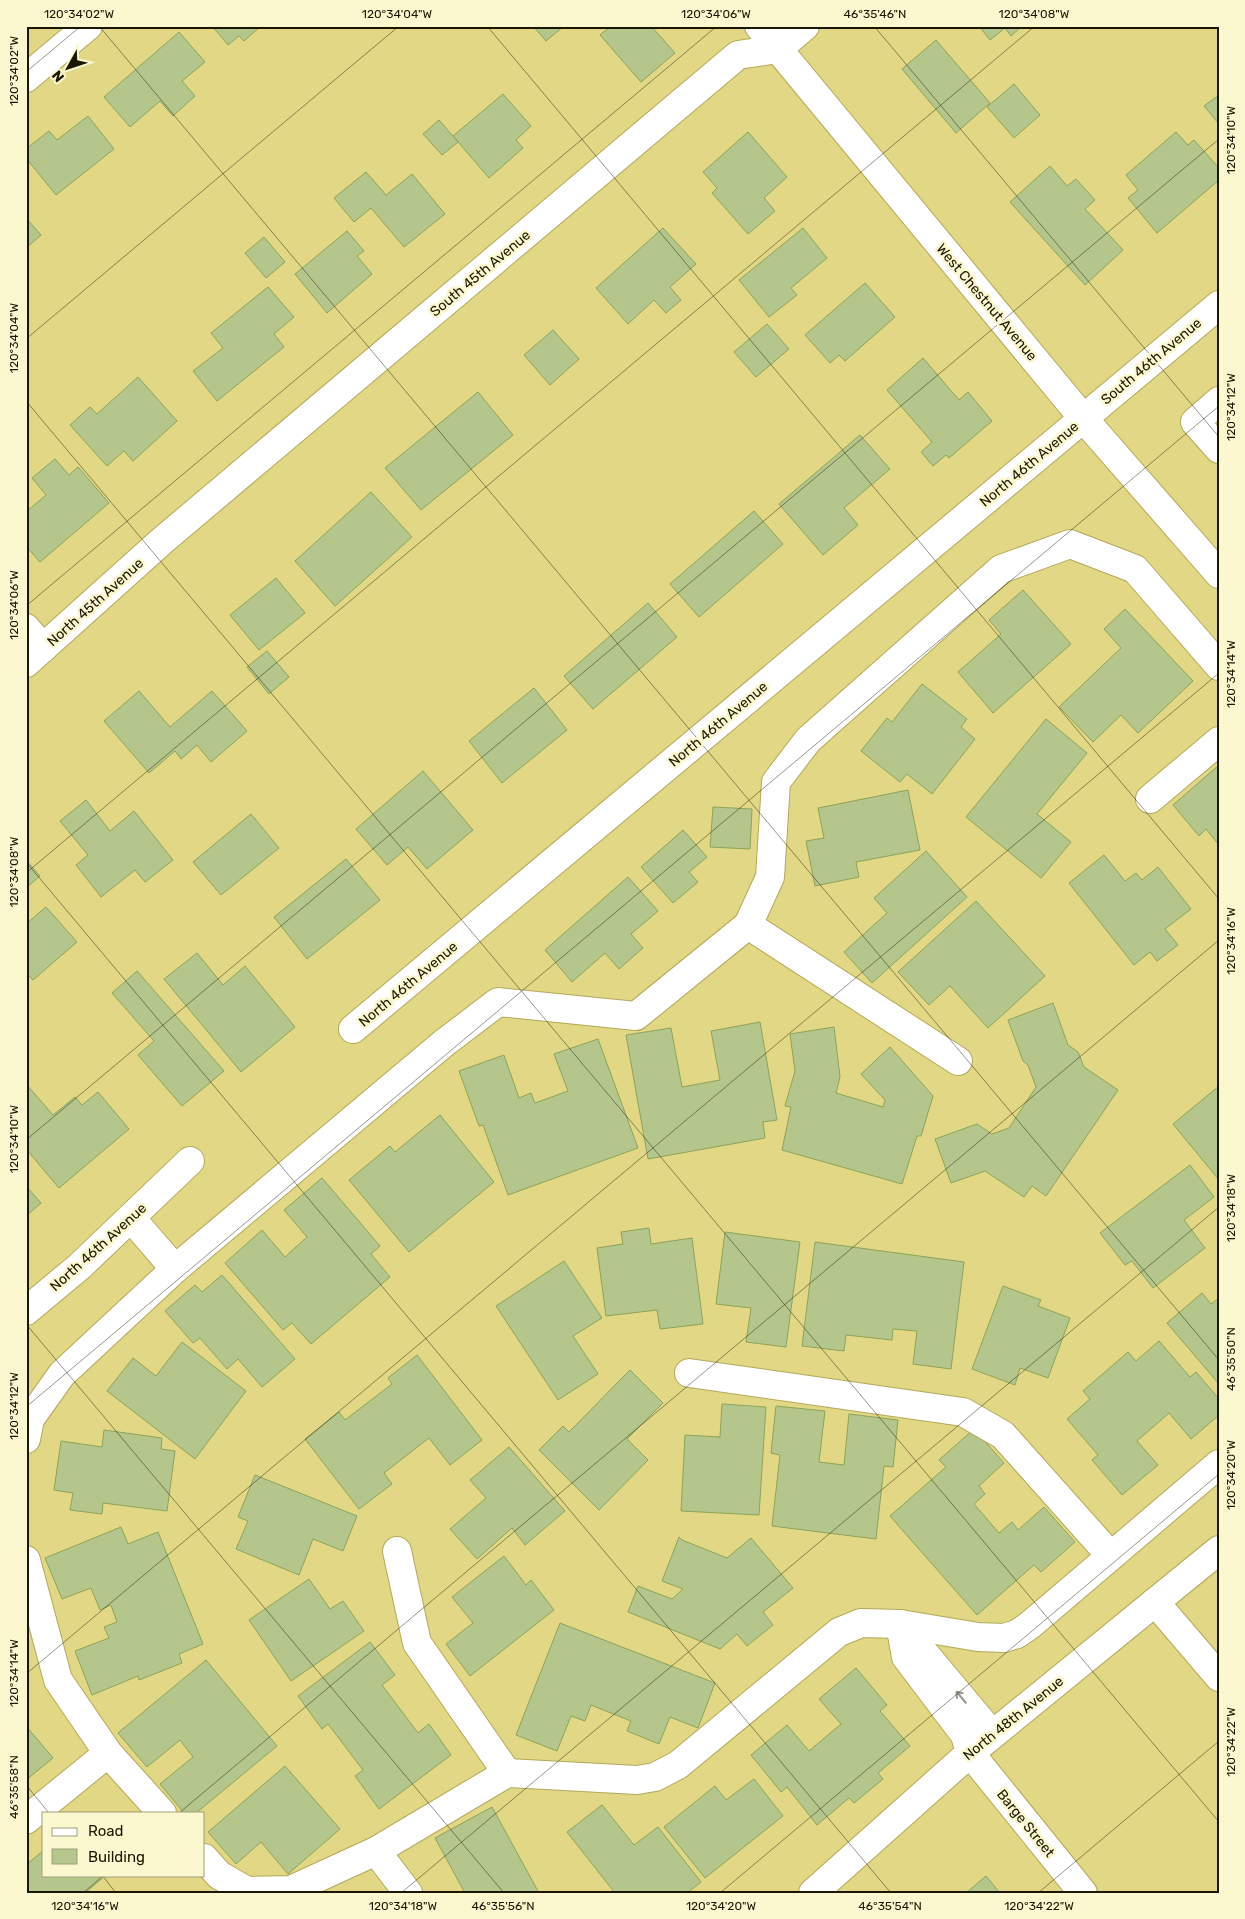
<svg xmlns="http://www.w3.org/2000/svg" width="1245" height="1919" viewBox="0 0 1245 1919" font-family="Rubik,sans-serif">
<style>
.building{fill:#b4c68b;stroke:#8da358}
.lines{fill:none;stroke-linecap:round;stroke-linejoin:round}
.minor-casing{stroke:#b3a959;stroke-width:30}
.minor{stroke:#fff;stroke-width:28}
.oneway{stroke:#98978d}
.ticks{fill:none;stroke:#1a1701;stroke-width:1;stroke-opacity:0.45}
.labels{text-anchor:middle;stroke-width:5;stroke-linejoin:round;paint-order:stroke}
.street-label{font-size:14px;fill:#1a1701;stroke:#fbf7cf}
.neatline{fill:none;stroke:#1a1701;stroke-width:2}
.ticks-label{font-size:12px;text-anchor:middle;fill:#1a1701}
</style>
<rect width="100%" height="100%" fill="#e1d785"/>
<g class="building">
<path d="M212,26H261L244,41L239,36L228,45Z"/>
<path d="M533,26H564L546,41Z"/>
<path d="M611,26H651L675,53L641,82L600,35Z"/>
<path d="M979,26H1022L1011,36L1005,28L990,40Z"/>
<path d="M179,32L205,62L182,81L195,96L173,116L160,101L130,127L104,97Z"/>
<path d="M936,40L990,103L956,133L902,69Z"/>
<path d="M1014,84L1040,115L1014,138L987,107Z"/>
<path d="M503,94L531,126L516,140L523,148L489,178L453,136Z"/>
<path d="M1219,95V124L1204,106Z"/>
<path d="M88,116L114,149L56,195L26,158V149L49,131L57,140Z"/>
<path d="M439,120L458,142L442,155L423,134Z"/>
<path d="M748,132L787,177L764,198L775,211L748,234L712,193L717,188L703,172Z"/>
<path d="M1176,132L1188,145L1194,140L1219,168V180L1157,233L1128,198L1138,190L1126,175Z"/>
<path d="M1050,166L1067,186L1076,179L1095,200L1085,209L1123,250L1085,285L1010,202Z"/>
<path d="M366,172L386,195L412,174L445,214L404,247L371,208L354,222L334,198Z"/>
<path d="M26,218L41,235L26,248Z"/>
<path d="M663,228L696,264L670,287L681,300L666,313L654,300L628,324L596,288Z"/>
<path d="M803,228L827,258L791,288L797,295L769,317L739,280Z"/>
<path d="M347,231L364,251L357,256L372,274L327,313L295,274Z"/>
<path d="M264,237L285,262L266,278L245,253Z"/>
<path d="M865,283L895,317L845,361L839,355L830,363L805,335Z"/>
<path d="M268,287L294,317L274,334L284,347L217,401L193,371L223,348L211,333Z"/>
<path d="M767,324L789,349L756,377L734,352Z"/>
<path d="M553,330L579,359L550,385L524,355Z"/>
<path d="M923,358L959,400L968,392L992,421L949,458L946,455L933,466L921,452L932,442L887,390Z"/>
<path d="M138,377L177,421L133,461L124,451L107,466L70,425L90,407L97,414Z"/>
<path d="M478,392L513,435L421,510L385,468Z"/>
<path d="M860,435L890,469L844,508L858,525L823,555L779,504Z"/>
<path d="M55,459L69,475L78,467L109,503L40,562L26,546V512L46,495L32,478Z"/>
<path d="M371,492L412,537L335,606L295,561Z"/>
<path d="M754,511L783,544L699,617L670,584Z"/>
<path d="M276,578L305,613L259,650L230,615Z"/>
<path d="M1023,590L1071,644L993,713L958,672L1001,634L989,620Z"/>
<path d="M648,603L677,637L593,709L564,676Z"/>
<path d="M1125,609L1193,681L1138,733L1121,715L1093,742L1059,707L1121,648L1104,629Z"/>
<path d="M267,651L289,677L269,694L247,667Z"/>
<path d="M922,684L967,719L961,727L975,739L932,794L907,774L900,782L861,751L887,718L892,722Z"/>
<path d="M534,688L567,730L502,783L469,741Z"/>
<path d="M139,691L170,727L212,691L247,731L211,762L197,745L181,759L175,751L149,773L104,721Z"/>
<path d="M1046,719L1087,753L1037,814L1071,842L1041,878L966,817Z"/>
<path d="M1219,765V845L1206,829L1199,836L1173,805Z"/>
<path d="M423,771L473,830L427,869L408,847L387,865L356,829Z"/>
<path d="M908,790L920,850L856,862L859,877L815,886L806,841L824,838L818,808Z"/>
<path d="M86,800L110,831L134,811L173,860L145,882L135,870L101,897L76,865L88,855L60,821Z"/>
<path d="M713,807L752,809L750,849L710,847Z"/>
<path d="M251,814L279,848L221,895L193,862Z"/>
<path d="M683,830L707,857L689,872L698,882L673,903L641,867Z"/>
<path d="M926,851L967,897L872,983L844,952L887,913L874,898Z"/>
<path d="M1104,855L1125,881L1136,873L1142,880L1158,867L1191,909L1165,929L1178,945L1157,961L1150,952L1134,965L1069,883Z"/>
<path d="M346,859L380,900L307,959L274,917Z"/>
<path d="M26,860L40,876L26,888Z"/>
<path d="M628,877L658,911L631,934L643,948L619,969L605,953L572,982L545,950Z"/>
<path d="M976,901L1045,976L988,1028L950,986L929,1005L898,972Z"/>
<path d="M46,907L77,942L33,980L26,973V924Z"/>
<path d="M197,953L223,985L245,966L295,1027L241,1072L164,979Z"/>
<path d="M137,971L224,1071L182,1106L138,1055L154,1041L112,993Z"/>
<path d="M1053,1003L1068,1045L1078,1052L1084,1067L1118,1090L1046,1196L1032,1186L1024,1197L985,1171L951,1183L935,1139L977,1124L992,1134L1009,1128L1036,1087L1028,1065L1023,1061L1008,1020Z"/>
<path d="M760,1022L777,1120L763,1122L765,1138L648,1159L626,1035L671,1028L682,1087L720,1080L711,1031Z"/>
<path d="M834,1027L840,1077L836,1093L883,1107L885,1100L861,1074L890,1047L933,1096L921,1136H917L902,1184L782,1150L791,1107L785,1106L795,1071L790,1034Z"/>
<path d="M598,1039L638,1148L508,1195L483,1125L479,1126L459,1071L504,1055L519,1098L531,1093L535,1103L568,1091L554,1054Z"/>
<path d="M26,1084L53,1115L75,1097L82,1105L98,1092L129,1129L59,1188L26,1149Z"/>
<path d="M1219,1086V1180L1173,1124Z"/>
<path d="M440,1115L494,1182L409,1252L349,1180L390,1146L395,1152Z"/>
<path d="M1190,1165L1214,1197L1184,1220L1205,1248L1153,1288L1132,1261L1125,1265L1100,1233Z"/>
<path d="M322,1178L380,1246L371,1254L390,1277L311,1344L292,1323L283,1330L225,1263L262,1230L285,1257L307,1237L284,1210Z"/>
<path d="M26,1186L41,1203L26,1216Z"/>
<path d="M649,1228L651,1244L692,1238L703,1324L660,1329L657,1310L606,1316L597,1248L623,1244L621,1232Z"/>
<path d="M725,1232L800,1242L786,1347L746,1342L751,1308L716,1304Z"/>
<path d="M815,1242L964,1262L951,1369L913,1364L917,1331L893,1329L892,1340L846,1335L844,1351L802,1346Z"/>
<path d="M564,1261L602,1318L573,1336L598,1374L558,1400L496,1306Z"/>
<path d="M222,1275L295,1359L262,1387L238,1359L227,1369L200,1338L193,1343L165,1311L195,1285L202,1292Z"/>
<path d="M1003,1286L1041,1300L1038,1306L1070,1318L1048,1378L1020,1368L1015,1385L972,1369Z"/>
<path d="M1202,1293L1211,1304L1219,1298V1384L1167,1323Z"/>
<path d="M1159,1341L1190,1377L1196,1372L1219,1399V1415L1191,1439L1169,1413L1137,1441L1158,1465L1122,1495L1092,1460L1098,1455L1067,1419L1090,1399L1083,1391L1128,1352L1136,1361Z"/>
<path d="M182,1342L246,1391L195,1459L107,1391L133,1358L156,1376Z"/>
<path d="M417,1355L482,1440L450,1465L429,1438L384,1473L392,1484L359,1509L305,1439L339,1412L345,1420L392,1384L388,1378Z"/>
<path d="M630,1370L663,1403L627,1439L648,1460L599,1510L539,1450L563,1426L569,1432Z"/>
<path d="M722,1404L766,1407L759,1515L681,1511L685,1435L720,1437Z"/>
<path d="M776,1406L825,1411L819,1462L844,1465L849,1414L898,1420L893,1467L884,1466L876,1539L772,1526L780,1455L771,1453Z"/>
<path d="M974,1429L1004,1463L979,1486L985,1494L974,1504L999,1533L1012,1522L1018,1530L1044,1507L1075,1542L1041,1572L1034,1565L977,1615L890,1516L946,1467L939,1460Z"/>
<path d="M104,1430L162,1438L161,1449L175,1451L167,1511L103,1503L102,1514L70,1510L73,1493L54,1490L61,1441L102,1447Z"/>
<path d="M509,1447L565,1511L525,1545L512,1528L477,1559L450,1529L486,1498L470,1480Z"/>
<path d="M255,1475L357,1516L343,1551L313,1539L299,1575L236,1549L248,1521L238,1517Z"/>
<path d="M121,1527L128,1544L158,1532L203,1644L179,1654L182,1663L139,1680L138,1676L92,1695L75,1651L109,1638L104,1627L117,1622L111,1605L100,1610L91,1588L62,1599L45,1558Z"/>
<path d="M679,1537L682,1540L727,1558L751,1538L793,1588L763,1612L773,1625L747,1646L737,1634L720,1649L628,1612L638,1586L672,1599L683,1589L662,1581Z"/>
<path d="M504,1556L526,1585L531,1580L554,1610L470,1676L446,1644L473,1623L452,1597Z"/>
<path d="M309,1579L330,1609L343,1601L364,1631L291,1681L249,1620Z"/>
<path d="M560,1623L715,1683L698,1728L670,1717L659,1744L627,1731L631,1721L591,1705L585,1721L571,1716L557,1751L516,1735Z"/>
<path d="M370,1642L395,1675L382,1685L418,1733L429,1724L451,1755L379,1809L355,1776L363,1770L328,1724L322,1729L298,1696Z"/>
<path d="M206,1660L277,1746L196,1813H184L160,1784L193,1757L180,1740L147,1767L118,1733Z"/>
<path d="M856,1668L887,1705L880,1711L910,1746L878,1773L883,1779L854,1803L849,1798L817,1825L787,1787L781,1792L751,1755L787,1725L809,1751L841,1724L819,1699Z"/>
<path d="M26,1726L53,1758L26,1780Z"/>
<path d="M285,1766L340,1829L288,1874L261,1842L236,1864L208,1832Z"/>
<path d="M754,1779L783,1816L705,1878L664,1827L715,1786L726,1800Z"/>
<path d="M602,1805L634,1845L658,1827L701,1882L687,1893H615L567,1832Z"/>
<path d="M492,1807L539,1893H465L435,1838Z"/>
<path d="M44,1850V1875H106L85,1893H26V1865Z"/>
<path d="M986,1876L1000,1893H966Z"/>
</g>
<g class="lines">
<g class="minor-casing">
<g id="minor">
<path d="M759,26L1083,418L1219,574"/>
<path d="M26,78L88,26"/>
<path d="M1219,401L1195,422L1219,449"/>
<path d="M26,628L43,648"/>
<path d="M26,663L163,540L738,55L778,49L805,26"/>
<path d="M1150,799L1219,741"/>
<path d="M748,925L958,1061"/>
<path d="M353,1029L1219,305"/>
<path d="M131,1218L175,1269"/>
<path d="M26,1311L80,1266L190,1161"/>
<path d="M689,1373L963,1412L1003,1435L1110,1555"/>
<path d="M26,1439L30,1419L62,1374L175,1269L444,1043L498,1002L636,1016L748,925L770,877L776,782L808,740L1001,569L1070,544L1135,569L1219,666"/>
<path d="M397,1551L417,1643L507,1773"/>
<path d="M26,1560L58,1680L108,1753L162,1813"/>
<path d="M1155,1602L1219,1677"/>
<path d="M992,1734L900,1624L906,1657L965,1735L970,1753L1083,1893"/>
<path d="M26,1820L108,1753"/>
<path d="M376,1851L408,1893"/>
<path d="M204,1858L219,1875L247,1891L291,1890L376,1851L507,1773L637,1780L655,1777L678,1765L839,1632L861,1623L900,1624L978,1637L1004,1638L1017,1634L1030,1625L1219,1464"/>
<path d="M813,1893L970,1753L1219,1550"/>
</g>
</g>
<use href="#minor" class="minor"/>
</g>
<defs><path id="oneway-shaft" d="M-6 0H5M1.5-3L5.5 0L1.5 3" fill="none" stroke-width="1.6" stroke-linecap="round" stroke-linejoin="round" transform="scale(1.25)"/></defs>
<use class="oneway" href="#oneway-shaft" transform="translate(961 1697) rotate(-130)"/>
<path class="ticks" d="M99,26L1219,1360M487,26L1219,899M874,26L1219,437M26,72L81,26M26,339L399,26M26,401L1219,1822M26,606L717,26M26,862L891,1893M26,873L1035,26M26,1140L1219,139M26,1324L504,1893M26,1407L1219,406M26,1674L1219,673M26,1785L49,1813M179,1813L1219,940M102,1875L116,1893M83,1893L104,1875M401,1893L1219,1207M720,1893L1219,1474M1038,1893L1219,1741"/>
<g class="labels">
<g class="street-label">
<text transform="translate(480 273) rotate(-40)" y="5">South 45th Avenue</text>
<text transform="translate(987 302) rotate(50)" y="5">West Chestnut Avenue</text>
<text transform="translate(1151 361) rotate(-40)" y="5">South 46th Avenue</text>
<text transform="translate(1029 464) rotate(-40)" y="5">North 46th Avenue</text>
<text transform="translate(95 602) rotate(-42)" y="5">North 45th Avenue</text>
<text transform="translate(718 724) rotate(-40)" y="5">North 46th Avenue</text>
<text transform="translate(408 984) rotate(-40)" y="5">North 46th Avenue</text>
<text transform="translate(98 1247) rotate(-42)" y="5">North 46th Avenue</text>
<text transform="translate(1013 1718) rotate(-39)" y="5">North 48th Avenue</text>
<text transform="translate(1026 1823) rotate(51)" y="5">Barge Street</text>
</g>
</g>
<rect width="1245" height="1919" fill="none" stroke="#fbf7cf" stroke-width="55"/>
<rect x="42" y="1812" width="162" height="65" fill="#fbf7cf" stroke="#a19d7d"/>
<rect x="52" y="1828" width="25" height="8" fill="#ffffff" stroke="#a19d7d"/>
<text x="88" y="1836" font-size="15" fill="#1a1701">Road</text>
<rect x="52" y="1849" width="25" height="15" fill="#b4c68b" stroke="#a19d7d"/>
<text x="88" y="1862" font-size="15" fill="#1a1701">Building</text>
<g transform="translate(68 68) rotate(230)" stroke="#fbf7cf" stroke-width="4" paint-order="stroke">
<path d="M0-4L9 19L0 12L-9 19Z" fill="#1a1701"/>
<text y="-8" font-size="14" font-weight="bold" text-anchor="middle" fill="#1a1701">N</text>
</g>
<rect x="28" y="28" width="1190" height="1864" class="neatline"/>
<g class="ticks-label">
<text x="79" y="18">120°34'02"W</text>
<text x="397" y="18">120°34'04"W</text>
<text x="716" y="18">120°34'06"W</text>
<text x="875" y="18">46°35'46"N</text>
<text x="1034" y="18">120°34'08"W</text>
<text transform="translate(14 71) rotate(-90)" y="4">120°34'02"W</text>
<text transform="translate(1231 140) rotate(-90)" y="4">120°34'10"W</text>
<text transform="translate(14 338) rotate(-90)" y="4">120°34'04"W</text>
<text transform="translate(1231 407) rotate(-90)" y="4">120°34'12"W</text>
<text transform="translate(14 605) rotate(-90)" y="4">120°34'06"W</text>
<text transform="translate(1231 674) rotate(-90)" y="4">120°34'14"W</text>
<text transform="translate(14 872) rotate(-90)" y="4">120°34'08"W</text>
<text transform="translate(1231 941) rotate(-90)" y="4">120°34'16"W</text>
<text transform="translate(14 1139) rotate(-90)" y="4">120°34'10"W</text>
<text transform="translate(1231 1208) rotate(-90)" y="4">120°34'18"W</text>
<text transform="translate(1231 1359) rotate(-90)" y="4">46°35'50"N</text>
<text transform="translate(14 1406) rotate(-90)" y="4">120°34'12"W</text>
<text transform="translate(1231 1475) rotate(-90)" y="4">120°34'20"W</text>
<text transform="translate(14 1673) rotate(-90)" y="4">120°34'14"W</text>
<text transform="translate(1231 1742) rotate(-90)" y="4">120°34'22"W</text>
<text transform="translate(14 1787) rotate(-90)" y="4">46°35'58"N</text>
<text x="85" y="1910">120°34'16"W</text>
<text x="403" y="1910">120°34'18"W</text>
<text x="503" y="1910">46°35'56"N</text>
<text x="721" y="1910">120°34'20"W</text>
<text x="890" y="1910">46°35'54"N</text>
<text x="1039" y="1910">120°34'22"W</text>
</g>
</svg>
